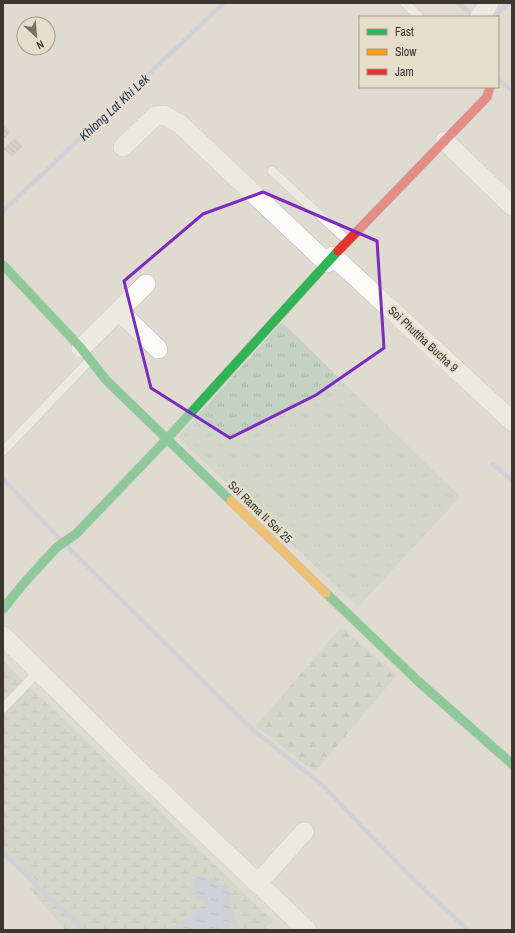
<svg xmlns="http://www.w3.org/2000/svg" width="515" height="933" viewBox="0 0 515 933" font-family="'Archivo Narrow',sans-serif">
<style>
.grass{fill:url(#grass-tufts)}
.forest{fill:url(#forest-firs)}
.wetland{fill:url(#wetland-marsh)}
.water{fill:url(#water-ripples)}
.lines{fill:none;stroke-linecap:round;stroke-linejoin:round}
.stream{stroke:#bac6dd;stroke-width:4.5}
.building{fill:url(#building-back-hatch);stroke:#c1bab5}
.lane-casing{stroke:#bbb7af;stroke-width:10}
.street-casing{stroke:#bbb7af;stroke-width:20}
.fast-casing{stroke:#bbb7af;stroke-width:10}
.slow-casing{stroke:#bbb7af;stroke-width:10}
.jam-casing{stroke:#bbb7af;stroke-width:10}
.lane{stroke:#fafaf8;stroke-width:9}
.street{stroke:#fafaf8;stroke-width:19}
.fast{stroke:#30b455;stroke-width:9}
.slow{stroke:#ff9f0a;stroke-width:9}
.jam{stroke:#e5322d;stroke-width:9}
.marked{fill:none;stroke:#7b2cbf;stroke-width:3;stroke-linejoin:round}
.labels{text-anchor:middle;stroke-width:4;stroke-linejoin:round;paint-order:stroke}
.street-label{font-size:12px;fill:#3b3730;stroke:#e6decb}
.water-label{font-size:13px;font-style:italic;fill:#1c3261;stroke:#e6decb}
</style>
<defs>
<pattern id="grass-tufts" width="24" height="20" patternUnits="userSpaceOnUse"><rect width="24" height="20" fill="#c5d1c2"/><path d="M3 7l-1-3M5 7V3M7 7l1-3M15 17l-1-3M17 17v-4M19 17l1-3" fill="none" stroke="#aab4a7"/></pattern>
<pattern id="forest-firs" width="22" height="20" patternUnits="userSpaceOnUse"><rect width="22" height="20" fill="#c5d1c2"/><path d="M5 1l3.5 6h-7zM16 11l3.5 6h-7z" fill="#aab4a7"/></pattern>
<pattern id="wetland-marsh" width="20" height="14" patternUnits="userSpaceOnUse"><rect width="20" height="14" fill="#c5d1c2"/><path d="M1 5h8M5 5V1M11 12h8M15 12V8" fill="none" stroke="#aab4a7"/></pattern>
<pattern id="water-ripples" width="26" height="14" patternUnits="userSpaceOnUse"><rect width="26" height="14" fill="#bac6dd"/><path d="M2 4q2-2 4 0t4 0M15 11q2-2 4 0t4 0" fill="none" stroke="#98a2b4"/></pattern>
<pattern id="building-back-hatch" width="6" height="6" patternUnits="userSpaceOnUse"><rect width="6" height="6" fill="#cec2bd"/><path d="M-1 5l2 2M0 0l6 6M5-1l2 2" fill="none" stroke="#a89e9a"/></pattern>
</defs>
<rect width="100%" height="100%" fill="#e0dbd1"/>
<path class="grass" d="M282,322L460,497L358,607L178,437Z"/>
<path class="forest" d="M341,627L397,675L315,772L256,726Z"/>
<path class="wetland" d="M3,661L273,921L264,930H229L230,926H240L233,912L231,892L204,904L189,917L163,930H65L29,888L36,880L3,850Z"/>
<path class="water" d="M194,874L215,880L231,892L233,912L240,927L231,926L229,930H163L189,917L204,904L193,894Z"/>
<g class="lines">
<g class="stream">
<path d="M458,3L475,17"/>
<path d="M493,17L509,3"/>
<path d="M498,80L512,90"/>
<path d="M3,211L224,3"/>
<path d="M493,465L512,480"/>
<path d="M3,479L60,539"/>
<path d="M68,547L253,730L321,784L411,877L468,930"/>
<path d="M3,853L84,930"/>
</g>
</g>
<g class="building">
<path d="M3,125L10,132L3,139Z"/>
<path d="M15,138L22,146L12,156L4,149Z"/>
</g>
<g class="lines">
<g class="lane-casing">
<g id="lane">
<path d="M405,3L419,17"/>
<path d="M272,171L348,241"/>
<path d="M3,451L90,360"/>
<path d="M3,708L38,672"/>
</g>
</g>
<g class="street-casing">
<g id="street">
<path d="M480,17L489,3"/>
<path d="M445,141L512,206"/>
<path d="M123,147L155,116L164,115L180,124L327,263"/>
<path d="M333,256L512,421"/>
<path d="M119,311L158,349"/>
<path d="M81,348L146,284"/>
<path d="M3,636L145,776L307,930"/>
<path d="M258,883L304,832"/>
</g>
</g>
<g class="fast-casing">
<g id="fast">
<path d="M3,265L81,348L106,380L231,501"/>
<path d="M326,593L419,682L512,764"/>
<path d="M3,609L24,583L57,547L76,534L167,439L338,251"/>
</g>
</g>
<g class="slow-casing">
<path id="slow" d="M231,501L326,593"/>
</g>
<g class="jam-casing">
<path id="jam" d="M338,251L487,97L490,87"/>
</g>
<use href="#lane" class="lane"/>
<use href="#street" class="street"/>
<use href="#fast" class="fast"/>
<use href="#slow" class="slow"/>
<use href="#jam" class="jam"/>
</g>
<path d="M0 0H515V933H0ZM263,192L377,241L384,348L316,395L230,438L151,388L124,281L203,214Z" fill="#e0dbd1" fill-opacity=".55" fill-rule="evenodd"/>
<path class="marked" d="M263,192L377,241L384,348L316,395L230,438L151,388L124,281L203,214Z"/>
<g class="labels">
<g class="street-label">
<text transform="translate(423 339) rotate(43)" y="4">Soi Phuttha Bucha 9</text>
<text transform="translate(260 512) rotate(44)" y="4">Soi Rama II Soi 25</text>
</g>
<g class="water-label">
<text transform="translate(114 107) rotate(-43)" y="5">Khlong Lat Khi Lek</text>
</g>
</g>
<rect width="515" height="933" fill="none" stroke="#3b3730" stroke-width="8"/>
<rect x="359" y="16" width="140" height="72" fill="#e6decb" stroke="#a29b8d"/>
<rect x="367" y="29" width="20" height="6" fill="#30b455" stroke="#a29b8d"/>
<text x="395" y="36" font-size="12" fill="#3b3730">Fast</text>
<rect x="367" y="49" width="20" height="6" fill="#ff9f0a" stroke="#a29b8d"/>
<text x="395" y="56" font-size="12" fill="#3b3730">Slow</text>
<rect x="367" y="69" width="20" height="6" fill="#e5322d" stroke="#a29b8d"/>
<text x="395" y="76" font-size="12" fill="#3b3730">Jam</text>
<g transform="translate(36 36) rotate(154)"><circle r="19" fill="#e6decb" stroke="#a29b8d"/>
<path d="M0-3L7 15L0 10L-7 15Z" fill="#757068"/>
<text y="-6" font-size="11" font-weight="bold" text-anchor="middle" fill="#3b3730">N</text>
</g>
</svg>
